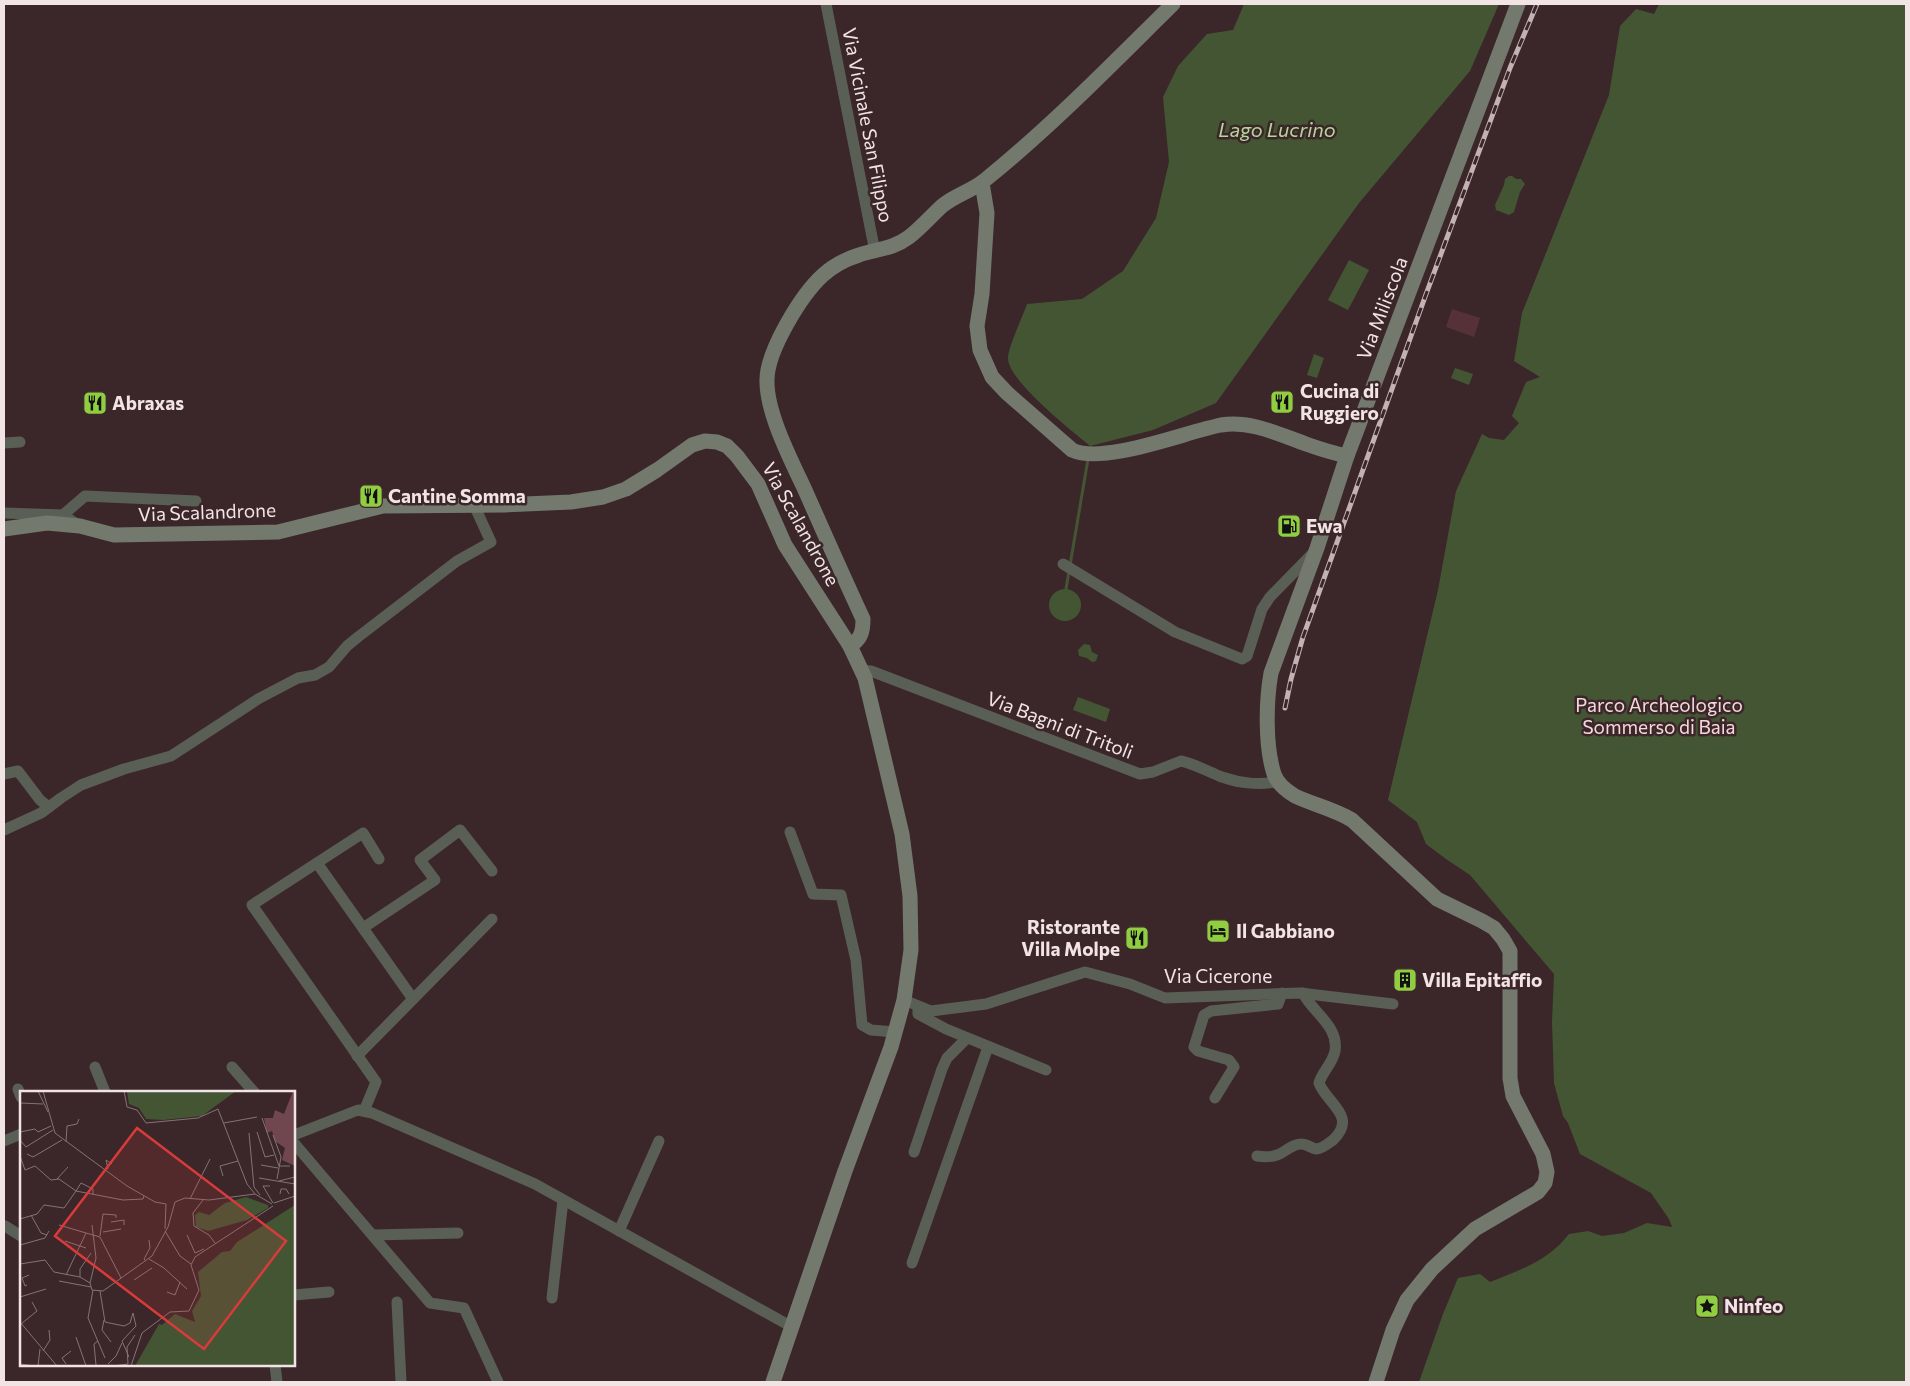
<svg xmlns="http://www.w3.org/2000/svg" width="1910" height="1386" viewBox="0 0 1910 1386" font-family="Commissioner,sans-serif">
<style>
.green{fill:#563238}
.water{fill:#445534}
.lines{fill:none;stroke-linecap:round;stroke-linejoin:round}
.stream{stroke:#445534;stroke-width:3}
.street{stroke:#5a5f56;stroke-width:11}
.secondary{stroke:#737a6d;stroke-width:15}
.rail-casing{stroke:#c2b2b3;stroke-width:5}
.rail{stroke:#3b272a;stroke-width:3;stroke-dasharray:9;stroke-linecap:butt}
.labels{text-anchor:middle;stroke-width:5;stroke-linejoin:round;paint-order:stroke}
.street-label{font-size:19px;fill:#f2e4e5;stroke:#3b272a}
.poi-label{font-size:19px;font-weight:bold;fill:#f2e4e5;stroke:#3b272a;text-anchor:start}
.park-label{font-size:19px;fill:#f6d7db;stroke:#3b272a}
.water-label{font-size:20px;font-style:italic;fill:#b7d59a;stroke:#3b272a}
.inset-road{fill:none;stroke:#847375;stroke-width:1}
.view{fill:#d93b3b;fill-opacity:0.15;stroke:#d93b3b;stroke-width:2.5}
.inset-edge{fill:none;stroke:#f2e4e5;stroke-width:2.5}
</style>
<rect width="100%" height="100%" fill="#3b272a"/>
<path class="green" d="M1452,309L1480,318L1474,337L1446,327Z"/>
<g class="water">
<path d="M1244,4H1499L1470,71L1359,203L1216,403L1153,430L1090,446C1071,430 1008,381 1008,358C1008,347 1023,316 1027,304L1082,299L1123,271L1156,218L1169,162L1163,97L1178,66L1207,34L1233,30Z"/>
<path d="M1659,4H1906V1382H1419L1443,1314L1458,1278L1480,1274L1490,1282C1520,1270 1548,1261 1569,1234L1588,1231L1602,1236L1624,1233L1647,1223L1672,1227L1669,1219L1651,1193L1580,1154L1568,1123L1563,1116L1554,1083L1552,1022L1554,974L1470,875L1446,859L1426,844L1417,822L1388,800L1438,590L1456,491L1482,434L1489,438L1504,440L1519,423L1512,416L1526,382L1540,377L1514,361L1522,313L1609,95L1620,26L1636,9L1654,14Z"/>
<path d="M1509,176H1512L1516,179H1521L1525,184L1520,192L1514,212L1509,215L1496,210L1495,205L1504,185L1505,179Z"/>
<path d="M1349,260L1369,270L1348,310L1328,300Z"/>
<path d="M1314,354L1324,358L1317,378L1307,375Z"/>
<path d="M1455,368L1473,374L1469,385L1451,378Z"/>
<circle cx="1065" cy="605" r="16"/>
<path d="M1084,644L1090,645L1092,652L1098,655L1096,661L1092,662L1087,658L1079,656L1078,650Z"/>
<path d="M1078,697L1110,709L1106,722L1073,710Z"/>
</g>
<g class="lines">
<path class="stream" d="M1066,589L1088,459"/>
<g class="street">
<path d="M826,4L875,252"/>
<path d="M4,443L20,442"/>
<path d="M4,513L63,515"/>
<path d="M80,526L63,515L85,496L196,501"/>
<path d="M1063,564L1175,632L1242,659L1247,656L1262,609L1270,597L1314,552"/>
<path d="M862,670L871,671L1140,774L1153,772L1181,761C1195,764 1209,772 1222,777C1239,783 1261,786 1278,781"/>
<path d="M4,774L18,771L40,800L49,807"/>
<path d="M4,830L41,813L61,798L81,785L124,769L171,756L258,699L298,678L315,675L329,667L347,646L358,637L457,561L491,542L474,505"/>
<path d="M790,832L813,894L841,895L856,960L862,1025L871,1030L895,1032"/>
<path d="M317,863L413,999"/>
<path d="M363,928L435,880L420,860L460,830L492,871"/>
<path d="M904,1000L931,1011L986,1004L1085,972L1130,984L1165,998L1300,993L1393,1004"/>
<path d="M918,1006V1014L946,1029L1046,1070"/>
<path d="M357,1056L492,919"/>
<path d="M95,1067L105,1092"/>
<path d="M232,1067L254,1092"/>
<path d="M18,1089L21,1097"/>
<path d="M1215,1098L1234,1067L1229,1060L1198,1051L1194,1047L1204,1015L1211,1011L1278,1004L1282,993"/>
<path d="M364,1111L376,1082L252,905L363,833L379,859"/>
<path d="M294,1135L358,1110L372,1113L535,1184L792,1327"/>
<path d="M4,1141L21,1134"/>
<path d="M294,1143L430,1303L464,1308L498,1382"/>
<path d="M914,1152L942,1069L947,1058L967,1038"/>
<path d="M1257,1156C1263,1157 1271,1157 1277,1155C1286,1152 1291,1144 1301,1144C1307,1144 1311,1148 1316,1149C1322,1149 1329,1143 1333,1140C1358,1116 1327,1104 1319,1083C1322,1072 1333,1063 1335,1051C1339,1026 1313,1013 1303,993"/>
<path d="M4,1227L5,1226L21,1236"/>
<path d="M619,1231L659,1141"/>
<path d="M373,1235L458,1233"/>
<path d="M912,1263L988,1047"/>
<path d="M294,1295L329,1292"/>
<path d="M552,1298L563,1200"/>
<path d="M397,1302L401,1382"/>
<path d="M275,1365L277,1382"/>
</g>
<g class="secondary">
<path d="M982,183L987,213L982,294L977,326L980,350L992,377L1007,393L1072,450C1104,465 1185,432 1221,425C1251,420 1280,435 1306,444C1320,449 1333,453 1347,456"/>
<path d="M4,529L47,523L80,526L114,535L278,532L383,506L505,505L571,502L603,497L626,489L657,470L692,445L705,441L717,442L727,446L737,456L758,484L785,545L850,646L865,678L902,834L910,896L911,950L904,1000L891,1047L845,1171L773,1382"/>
<path d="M850,646C861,639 863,632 863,619C843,576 824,533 805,490C791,460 766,412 767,380C767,351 801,295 823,275C833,266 846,259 859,255C877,249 893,249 909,237C921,228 931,216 942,206C955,195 972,191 985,180C1052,126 1112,64 1173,4"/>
<path d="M1376,1382L1393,1330L1407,1300L1432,1269L1475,1229L1538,1192L1545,1183L1547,1172L1543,1154L1513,1096L1510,1078V951L1503,939L1494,928L1482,921L1437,899L1352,820C1334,809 1314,805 1295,796C1287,791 1277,783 1274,774C1265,746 1266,701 1271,673L1317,548L1347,456L1518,4"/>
</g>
<g class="rail-casing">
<path id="rail" d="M1285,708L1291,679L1303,637L1425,297L1510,68L1537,4"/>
</g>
<use href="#rail" class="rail"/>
</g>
<defs>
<g id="restaurant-square" transform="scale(1.25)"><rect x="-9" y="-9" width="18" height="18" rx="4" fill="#90cd41" stroke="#3b272a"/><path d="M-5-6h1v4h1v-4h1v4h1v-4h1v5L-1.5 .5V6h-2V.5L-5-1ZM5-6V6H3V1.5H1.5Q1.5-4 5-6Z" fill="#111"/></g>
<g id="fuel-square" transform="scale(1.25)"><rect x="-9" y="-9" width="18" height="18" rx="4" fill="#90cd41" stroke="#3b272a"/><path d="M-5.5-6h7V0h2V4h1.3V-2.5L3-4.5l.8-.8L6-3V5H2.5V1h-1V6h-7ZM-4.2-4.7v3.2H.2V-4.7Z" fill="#111"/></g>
<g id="hotel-square" transform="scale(1.25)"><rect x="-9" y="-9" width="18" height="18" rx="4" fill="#90cd41" stroke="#3b272a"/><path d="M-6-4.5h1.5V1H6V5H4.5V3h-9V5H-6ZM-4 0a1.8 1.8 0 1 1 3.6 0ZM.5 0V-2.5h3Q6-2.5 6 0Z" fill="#111"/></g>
<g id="building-square" transform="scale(1.25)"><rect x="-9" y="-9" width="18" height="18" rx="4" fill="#90cd41" stroke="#3b272a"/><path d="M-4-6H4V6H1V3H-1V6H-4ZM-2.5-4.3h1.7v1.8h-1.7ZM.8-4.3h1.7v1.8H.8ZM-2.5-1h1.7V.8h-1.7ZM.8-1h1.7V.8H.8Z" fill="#111"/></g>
<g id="sight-square" transform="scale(1.25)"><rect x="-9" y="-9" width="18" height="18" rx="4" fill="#90cd41" stroke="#3b272a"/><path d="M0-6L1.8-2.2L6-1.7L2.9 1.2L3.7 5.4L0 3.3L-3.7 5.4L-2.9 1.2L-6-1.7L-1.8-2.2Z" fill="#111"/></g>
</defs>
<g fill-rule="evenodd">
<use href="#restaurant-square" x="1282" y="402"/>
<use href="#restaurant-square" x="95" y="403"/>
<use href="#restaurant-square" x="371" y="496"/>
<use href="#fuel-square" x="1289" y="526"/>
<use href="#hotel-square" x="1218" y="931"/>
<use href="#restaurant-square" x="1137" y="938"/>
<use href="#building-square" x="1405" y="980"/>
<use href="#sight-square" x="1707" y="1306"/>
</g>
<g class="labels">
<g class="street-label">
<text transform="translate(868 125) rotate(79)" y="7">Via Vicinale San Filippo</text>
<text transform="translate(1382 308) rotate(-69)" y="7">Via Miliscola</text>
<text transform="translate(207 512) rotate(-2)" y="7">Via Scalandrone</text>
<text transform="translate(801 524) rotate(61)" y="7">Via Scalandrone</text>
<text transform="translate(1060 725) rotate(21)" y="7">Via Bagni di Tritoli</text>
<text x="1218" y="983">Via Cicerone</text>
</g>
<g class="poi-label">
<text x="1300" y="398">Cucina di<tspan x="1300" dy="22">Ruggiero</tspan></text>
<text x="112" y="410">Abraxas</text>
<text x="388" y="503">Cantine Somma</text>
<text x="1306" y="533">Ewa</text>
<text x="1120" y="934" text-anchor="end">Ristorante<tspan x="1120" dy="22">Villa Molpe</tspan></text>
<text x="1236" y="938">Il Gabbiano</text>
<text x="1422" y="987">Villa Epitaffio</text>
<text x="1724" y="1313">Ninfeo</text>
</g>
<g class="park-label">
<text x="1659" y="712">Parco Archeologico<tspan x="1659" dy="22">Sommerso di Baia</tspan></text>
</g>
<g class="water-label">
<text x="1277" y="137">Lago Lucrino</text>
</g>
</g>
<g transform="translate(20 1091)">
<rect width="275" height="275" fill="#3b272a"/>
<path d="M273,0H275V75L262,69L265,57L255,50L252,40L247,42L244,27H253L255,19L264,23Z" fill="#70474e"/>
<path d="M107,0H216L182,25L143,29L126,28L119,17L109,13ZM226,106L248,114V117L227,129L188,140L176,136L175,124L179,121L189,124L205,112ZM275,114V275H115L139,233L142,234L155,223L175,231L172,220L181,205L178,181L202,161L210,160L217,151Z" fill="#445534"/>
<path class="inset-road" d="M18,0L28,21M23,0L35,42L107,95L135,111L146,113L145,138M104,0L107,16L117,19L126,32L178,27L198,18L227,93L235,103L252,113M1,12L23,13M242,27L259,75H270M204,32L237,26M0,41L15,38L18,41L31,35M237,41L245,66L254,64M229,42L234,96L240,104M253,44L261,66L257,88M0,49L6,56L33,39M46,51L47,35L57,33L59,28M7,63L13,66L42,49M0,65L5,79L15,75L31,89L39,88L56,100L44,117L24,114L17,123L0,128M241,74L258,77M88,78L86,69L92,73M203,85L200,75L218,70M239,87L275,93M37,88L48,76M259,90L275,86M250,95H243L253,112M73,103V98L61,92L56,100L103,109L123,108L124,105M260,103L261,98H266L269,103M170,108L190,68M183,109L173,122L174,135L189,144L195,152M254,112L275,105M11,124L21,142L27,144M91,131L104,129V134M39,134L66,142M145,140L160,165L171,173M83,141L101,138M167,144L175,162L184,158M80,145L83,123L96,124V127M45,150L66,157M0,154L25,147L29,140M129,168L144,177L167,198M126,170L124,168L130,157L129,149M0,173L25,169L34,181L60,186L70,192L72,199L83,200L132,165L148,136L155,111L165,107L189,109L235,103M46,184L66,142L80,146L101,187M60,186V178L71,162M114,189L132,177M39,190L71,196M70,192L76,167L72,134M7,194L5,195L2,187L9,184M73,199L68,227L85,267M80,200L85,231L104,235L110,232L113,222L116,235L102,250L109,266M147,201L155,204L160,191M0,206L26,198M84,229L82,239L91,251M0,231L37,275M1,233L17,220L12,211M56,246L66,275M23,260L30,249L29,239M0,273L15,275M46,273L42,267L51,260M88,273L96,265L102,252M76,274L74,253L78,250M18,275L20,258M93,275L108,273L107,256L115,244M111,275L122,242L150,221L169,220L179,199L171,174L175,166L253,115"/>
<path class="view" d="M117,37L266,150L184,258L35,145Z"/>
<rect width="275" height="275" class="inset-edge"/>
</g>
<rect width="1910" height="1386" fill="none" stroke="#f2e4e5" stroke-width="10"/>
</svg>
